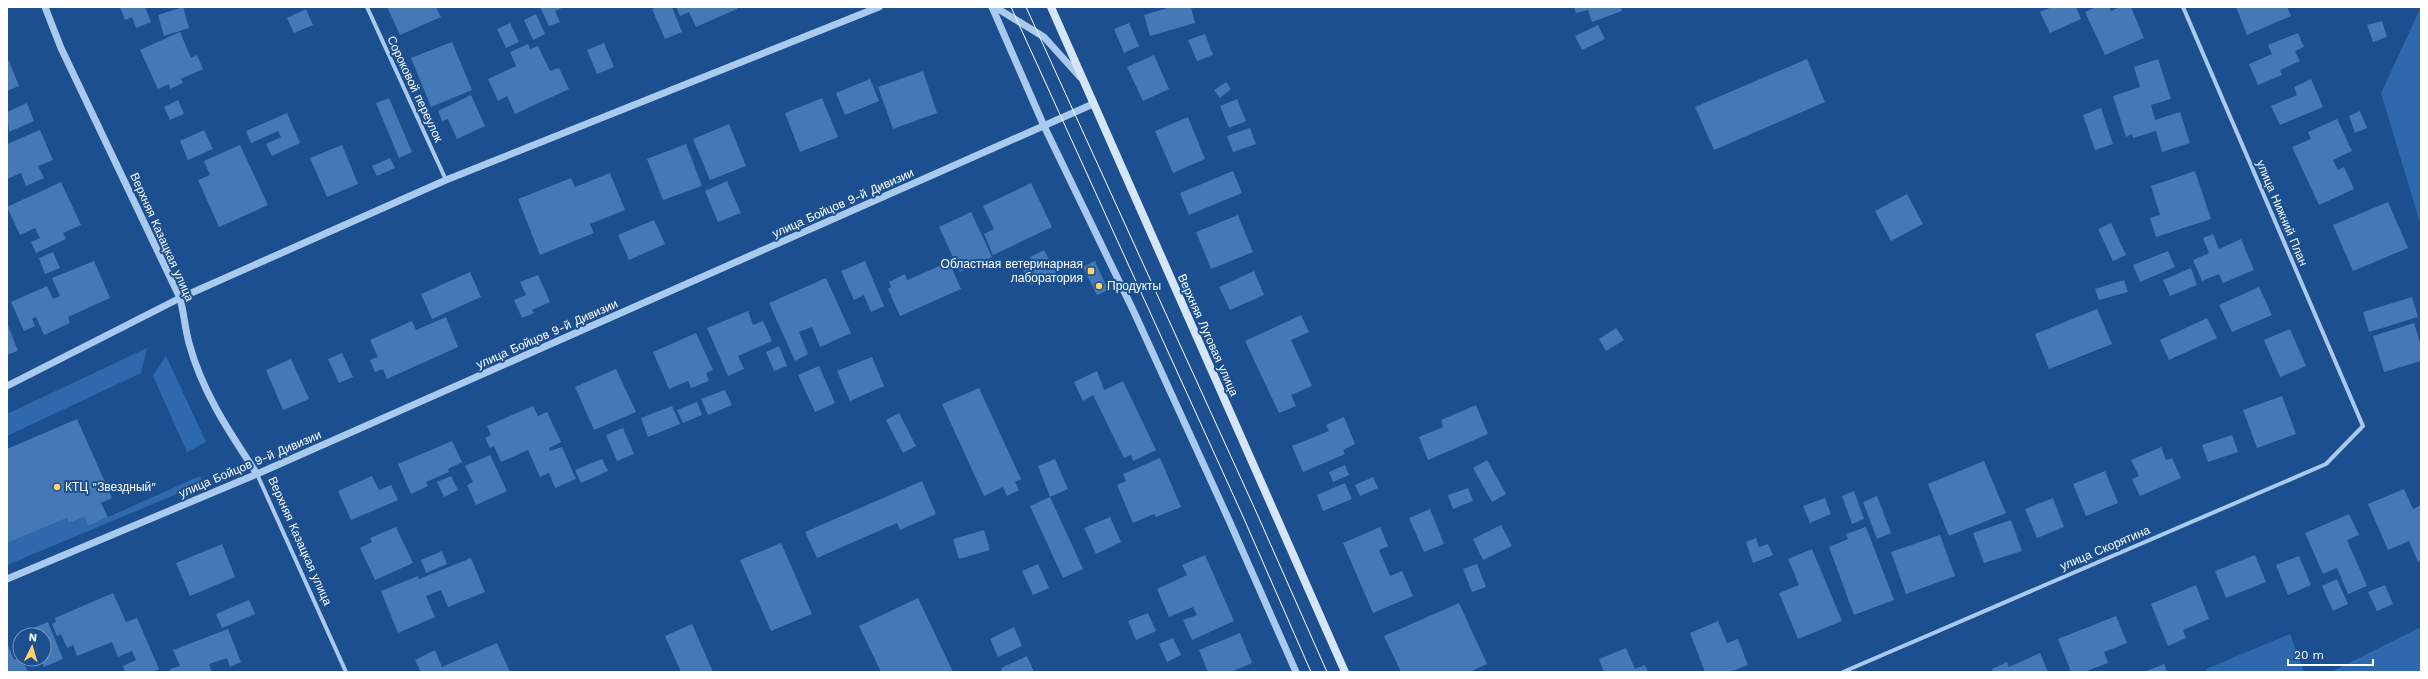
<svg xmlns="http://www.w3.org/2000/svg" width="2428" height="679" viewBox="0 0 2428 679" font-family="'Work Sans',sans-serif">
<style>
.green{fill:#2e69ad}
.building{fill:#4478b7}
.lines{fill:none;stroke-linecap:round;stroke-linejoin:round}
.minor{stroke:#a9c9ee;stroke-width:4}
.tertiary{stroke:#a9c9ee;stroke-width:7}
.secondary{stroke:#d6e6fa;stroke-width:8}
.tram{stroke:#fff;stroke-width:1}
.poi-dot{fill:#ffd166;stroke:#1b4f8f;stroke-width:1.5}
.labels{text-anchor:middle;stroke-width:4;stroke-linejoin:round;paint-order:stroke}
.street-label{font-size:12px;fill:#fff;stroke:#1b4f8f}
.poi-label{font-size:12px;fill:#fff;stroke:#1b4f8f;text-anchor:start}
</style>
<rect width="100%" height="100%" fill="#1b4f8f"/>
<g class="green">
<path d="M2421,7V226L2381,93Z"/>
<path d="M147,348L141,373L7,436V414Z"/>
<path d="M166,356L206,442L187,452L153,376Z"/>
<path d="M200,476L203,483L7,565V543L67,518L69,523L84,517L88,526Z"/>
<path d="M2421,627V672H2331Z"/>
<path d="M2290,634L2304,672H2207L2206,669Z"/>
</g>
<g class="building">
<path d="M120,7H145L151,22L136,28L132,17L125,20Z"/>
<path d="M183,7L189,28L164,36L158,15Z"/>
<path d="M387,7H436L441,17L400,35Z"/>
<path d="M540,7H564L555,11L560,22L549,26Z"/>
<path d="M657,7H672L682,32L665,39L652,9Z"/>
<path d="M676,7H737V9L696,27L689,12L680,16Z"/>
<path d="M1171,7H1191L1195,23L1150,36L1144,15Z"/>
<path d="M1574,7H1621L1622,11L1592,22L1588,10L1576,13Z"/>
<path d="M2052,7H2076L2081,19L2050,33L2040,12Z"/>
<path d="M2096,7H2109L2111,11L2120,7H2131L2144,38L2105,55L2085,12Z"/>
<path d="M2236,7H2287L2291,16L2247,35Z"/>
<path d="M306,9L313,25L294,33L287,18Z"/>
<path d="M536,14L545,34L533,40L524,20Z"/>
<path d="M2382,21L2387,37L2373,42L2367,25Z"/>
<path d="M510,23L519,42L506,48L497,29Z"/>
<path d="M1129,23L1139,46L1124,53L1114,29Z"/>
<path d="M1598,25L1605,39L1582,50L1575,36Z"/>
<path d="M180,32L191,58L197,55L203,69L181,79L183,83L170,89L169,84L158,89L140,50Z"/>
<path d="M2298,33L2304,47L2295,51L2300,61L2280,70L2282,75L2258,85L2249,64L2272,54L2268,45Z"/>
<path d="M1205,34L1213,55L1197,61L1188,40Z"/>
<path d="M452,42L472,90L431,107L411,58Z"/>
<path d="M604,43L614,67L597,74L587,50Z"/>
<path d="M528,44L530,49L538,46L550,71L559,68L569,89L515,114L507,96L498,101L488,79L516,66L510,52Z"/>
<path d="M1154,55L1169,89L1143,101L1127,67Z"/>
<path d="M1807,59L1825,102L1714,150L1695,107Z"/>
<path d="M2158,59L2171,99L2151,105L2155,120L2180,112L2190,143L2162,152L2156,131L2133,138L2132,134L2126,137L2113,96L2140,87L2134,67Z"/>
<path d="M9,61L19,86L7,91V62Z"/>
<path d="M923,71L937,113L893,129L878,87Z"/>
<path d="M870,79L879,101L845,115L836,93Z"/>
<path d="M2311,79L2323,107L2280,125L2271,106L2297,95L2294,87Z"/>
<path d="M1226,82L1231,89L1220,98L1214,90Z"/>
<path d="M471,95L485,126L457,139L448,119L442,121L438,111Z"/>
<path d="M389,98L412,152L399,158L376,103Z"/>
<path d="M822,98L838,137L800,152L785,113Z"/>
<path d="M1237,99L1246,121L1229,128L1220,106Z"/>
<path d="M178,100L184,114L170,120L164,107Z"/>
<path d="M27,103L34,121L9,132L7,112Z"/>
<path d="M2101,108L2113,144L2095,150L2083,115Z"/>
<path d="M2360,111L2367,128L2355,133L2349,116Z"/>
<path d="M287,113L300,143L272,156L266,144L281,137L278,131L251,143L246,131Z"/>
<path d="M1188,117L1205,159L1173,173L1155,131Z"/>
<path d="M2337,119L2352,151L2333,160L2338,170L2344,167L2354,189L2319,205L2292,147L2311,139L2308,132Z"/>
<path d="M729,124L746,166L710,180L693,139Z"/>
<path d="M1250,128L1256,144L1233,152L1227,136Z"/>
<path d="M40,130L53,160L38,166L44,178L26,186L21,173L7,179V144Z"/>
<path d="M204,130L213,149L188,160L180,141Z"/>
<path d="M686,144L702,186L663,200L647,159Z"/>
<path d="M240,145L268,205L219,227L198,180L210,175L204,161Z"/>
<path d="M342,145L358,184L327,197L310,158Z"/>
<path d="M390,158L395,168L377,176L372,166Z"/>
<path d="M1233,171L1242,193L1189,215L1180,193Z"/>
<path d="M2195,171L2211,219L2156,237L2150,218L2160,215L2151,186Z"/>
<path d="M610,173L625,210L590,224L594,233L540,255L518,199L571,178L575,187Z"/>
<path d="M727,181L741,213L718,222L705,191Z"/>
<path d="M61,182L81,225L63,233L66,239L36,253L31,242L40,238L35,228L20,235L7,207Z"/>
<path d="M1031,183L1052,227L993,255L984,234L994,229L983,206Z"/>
<path d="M1907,194L1923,224L1891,241L1875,211Z"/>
<path d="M2388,202L2408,248L2353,271L2333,225Z"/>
<path d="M971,212L992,257L960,272L939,227Z"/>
<path d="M1238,215L1253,252L1211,269L1196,232Z"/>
<path d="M654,220L665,244L629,260L618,235Z"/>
<path d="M2111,223L2126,255L2113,261L2098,229Z"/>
<path d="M2213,234L2219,249L2241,239L2254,270L2223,283L2219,274L2202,281L2193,260L2209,253L2203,238Z"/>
<path d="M1044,250L1056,273L1031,285L1023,271L1034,265L1030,257Z"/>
<path d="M2168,251L2175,267L2140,282L2133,265Z"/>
<path d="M53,252L60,268L45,274L39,258Z"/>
<path d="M94,261L110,298L68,317L70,323L44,335L36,317L32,319L35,326L24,331L11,302L47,286L53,299L60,296L52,278Z"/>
<path d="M865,261L884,306L871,312L864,295L854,300L841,271Z"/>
<path d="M1095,261L1108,290L1097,295L1083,267Z"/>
<path d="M949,262L961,289L900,316L888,289L891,287L889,282L905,274L907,280Z"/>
<path d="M2191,268L2197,285L2170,296L2163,280Z"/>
<path d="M1254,271L1264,295L1230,310L1219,287Z"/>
<path d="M470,272L481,297L432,319L421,294Z"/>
<path d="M538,275L550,302L532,310L534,313L522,318L514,300L526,295L520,282Z"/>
<path d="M826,278L851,333L820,347L812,327L799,332L808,354L795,361L769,303Z"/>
<path d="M2124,280L2128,292L2099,300L2095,289Z"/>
<path d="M2259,287L2272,315L2232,332L2219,305Z"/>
<path d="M2412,297L2418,317L2369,332L2363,312Z"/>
<path d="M2097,309L2112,344L2049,369L2035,334Z"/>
<path d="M748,311L753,325L763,321L772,341L738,356L744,369L728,376L707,328Z"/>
<path d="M1301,315L1309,332L1291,340L1312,386L1291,395L1296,406L1279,413L1245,341Z"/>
<path d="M446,317L458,347L387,379L383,369L375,372L370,360L378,357L370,340L412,321L416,330Z"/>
<path d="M2207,318L2217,338L2169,360L2160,340Z"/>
<path d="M7,323L18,351L7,355Z"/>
<path d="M2414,323L2421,346V361L2384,372L2373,336Z"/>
<path d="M1616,328L1624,340L1606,351L1599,339Z"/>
<path d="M2290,329L2306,366L2280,377L2264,340Z"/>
<path d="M696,333L713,370L706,373L709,381L691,388L688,381L669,389L653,352Z"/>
<path d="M779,346L787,366L774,371L766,352Z"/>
<path d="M342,353L353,377L339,383L328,359Z"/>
<path d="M872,357L884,386L850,401L837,371Z"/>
<path d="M291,359L309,399L283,410L266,370Z"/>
<path d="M819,366L835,403L815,412L798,375Z"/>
<path d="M616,369L636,412L594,430L575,387Z"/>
<path d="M1097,371L1104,390L1123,381L1156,450L1133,461L1131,455L1124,458L1093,395L1083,401L1074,382Z"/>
<path d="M979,388L1021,479L1015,482L1019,490L1007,496L1003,487L984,496L942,404Z"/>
<path d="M725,390L732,405L708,415L701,399Z"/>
<path d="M2282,396L2296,434L2257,448L2243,410Z"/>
<path d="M697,402L702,415L683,423L677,410Z"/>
<path d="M1476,405L1488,434L1428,460L1419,437L1443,427L1441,420Z"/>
<path d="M533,406L538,416L547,412L561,442L549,448L550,451L562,447L576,479L555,488L549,473L540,477L528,450L501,462L494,446L490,448L485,438L491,435L487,426Z"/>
<path d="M672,406L680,424L648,437L641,418Z"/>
<path d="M899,413L916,446L903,453L886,420Z"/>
<path d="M1344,417L1355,444L1343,450L1345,454L1303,472L1292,446L1329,431L1326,425Z"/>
<path d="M77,419L112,498L101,503L108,517L88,526L84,517L69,523L67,518L7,543V449Z"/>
<path d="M623,428L634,454L617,461L606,435Z"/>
<path d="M2232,435L2238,452L2208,462L2202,445Z"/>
<path d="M452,441L462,462L448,469L449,472L426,482L428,486L411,494L398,464Z"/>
<path d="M2161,447L2166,460L2172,458L2181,478L2140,496L2132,479L2139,476L2131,460Z"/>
<path d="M490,455L507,491L476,505L467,485L473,482L465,466Z"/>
<path d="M1160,458L1181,507L1156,517L1154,514L1133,523L1117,485L1126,481L1123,474Z"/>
<path d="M602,459L608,471L581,483L575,470Z"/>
<path d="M1055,459L1068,489L1050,497L1038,466Z"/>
<path d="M1487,460L1506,494L1492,502L1473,468Z"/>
<path d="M1984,461L2006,513L1949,536L1928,484Z"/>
<path d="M1345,465L1349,475L1333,482L1329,472Z"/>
<path d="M2105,471L2118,503L2086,516L2073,484Z"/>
<path d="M372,476L379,490L391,485L398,500L351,520L338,491Z"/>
<path d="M451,476L458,490L444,497L437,482Z"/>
<path d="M1373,477L1378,488L1360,496L1355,485Z"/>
<path d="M922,481L936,514L900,530L897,523L817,558L805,532Z"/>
<path d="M1345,483L1352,499L1323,511L1317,495Z"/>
<path d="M1468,488L1473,501L1453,509L1448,495Z"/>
<path d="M2404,489L2413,509L2421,505V560L2418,562L2409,541L2388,550L2368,504Z"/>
<path d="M1854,491L1864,519L1852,524L1842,496Z"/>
<path d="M1877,496L1891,533L1877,539L1863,502Z"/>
<path d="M1050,497L1083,569L1063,578L1030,506Z"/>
<path d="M1825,498L1831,514L1810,523L1803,506Z"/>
<path d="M2053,498L2064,527L2037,538L2025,509Z"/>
<path d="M1430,509L1444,544L1424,552L1409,518Z"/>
<path d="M2349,514L2359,535L2347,540L2367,586L2348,594L2337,568L2323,574L2305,533Z"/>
<path d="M1110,517L1121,542L1096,554L1084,528Z"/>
<path d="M2011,520L2022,551L1984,563L1973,533Z"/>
<path d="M1501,525L1512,546L1483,560L1473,539Z"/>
<path d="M396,527L413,563L375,580L360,548L372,542L370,538Z"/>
<path d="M1380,527L1388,546L1379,550L1390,576L1402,571L1413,596L1373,613L1343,543Z"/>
<path d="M1866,527L1894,600L1854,615L1829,547L1848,539L1846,534Z"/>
<path d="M984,530L990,550L959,559L953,539Z"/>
<path d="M1940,535L1955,576L1906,594L1891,552Z"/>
<path d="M1756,538L1759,547L1768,544L1773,555L1753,563L1746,542Z"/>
<path d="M781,543L812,614L771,631L740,560Z"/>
<path d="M222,544L235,577L190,596L176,563Z"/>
<path d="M1812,549L1842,621L1798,639L1779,593L1799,585L1788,559Z"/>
<path d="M442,551L447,564L426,573L421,560Z"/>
<path d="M1205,555L1234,621L1192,640L1183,620L1197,615L1193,607L1169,617L1157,589L1187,575L1182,565Z"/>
<path d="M2255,555L2266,582L2226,598L2215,571Z"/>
<path d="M2299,556L2311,585L2288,595L2276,565Z"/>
<path d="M471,558L485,592L448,607L441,590L426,596L435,617L398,633L381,591L418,576L419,579Z"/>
<path d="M1038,564L1049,588L1033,595L1022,571Z"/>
<path d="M1477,564L1486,587L1472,592L1463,569Z"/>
<path d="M2337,579L2348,604L2333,611L2322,586Z"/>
<path d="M2196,585L2209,619L2183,630L2186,638L2168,646L2151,604Z"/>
<path d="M2385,585L2393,604L2377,611L2368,592Z"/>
<path d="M113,593L126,622L137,618L159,669L153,672H125L123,666L136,660L132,651L118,657L112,642L77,656L73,645L67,648L61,634L57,636L52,624L56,622L55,618Z"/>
<path d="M918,598L953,672H881L859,626Z"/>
<path d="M249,600L255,614L222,628L216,614Z"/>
<path d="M1459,603L1487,664L1469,672H1401L1384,636Z"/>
<path d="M1148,613L1156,631L1136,640L1128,621Z"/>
<path d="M2116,616L2127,643L2104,652L2108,663L2084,672H2071L2058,639Z"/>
<path d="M1718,621L1727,643L1738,639L1748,665L1729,672H1705L1690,633Z"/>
<path d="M48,622L63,659L44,667L41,659H44V635H30L28,630Z"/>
<path d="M692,624L713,672H681L665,636Z"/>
<path d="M1014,627L1022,646L998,657L990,639Z"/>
<path d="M228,629L241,662L230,667L227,658L209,664L212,672H171L170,669L180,666L173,650Z"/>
<path d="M1240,633L1252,663L1231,672H1208L1199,650Z"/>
<path d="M1173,638L1181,655L1167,662L1159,644Z"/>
<path d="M7,643L14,660L20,657L22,659L28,672H7Z"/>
<path d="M497,643L510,672H421L415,660L435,650L442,667Z"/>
<path d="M1626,648L1635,669L1645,665L1648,672H1604L1599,659Z"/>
<path d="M2040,653L2048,672H1993L1992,669L2007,662L2009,667Z"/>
<path d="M1027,656L1034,672H1002L1001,668Z"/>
<path d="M2164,664L2167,672H2144Z"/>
</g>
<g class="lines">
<g class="minor">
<path d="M367,7L446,180"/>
<path d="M257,474L346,672"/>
<path d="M1843,672L2326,464L2363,426L2183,7"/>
</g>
<g class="tertiary">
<path d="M45,7L61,48L180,298C184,313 185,329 189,343C202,392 230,433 257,474"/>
<path d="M992,7L1044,126L1134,312L1228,518L1296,672"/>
<path d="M995,7L1044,37L1080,77"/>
<path d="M7,386L180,298L446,180L879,7"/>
<path d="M7,579L257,474L1093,104"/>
</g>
<path class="secondary" d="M1051,7L1345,672"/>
<g class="tram">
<path d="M1011,7L1241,512L1311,672"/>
<path d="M1026,7L1254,507L1327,672"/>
</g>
</g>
<g class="poi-dot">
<rect x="1087" y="267" width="8" height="8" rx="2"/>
<circle cx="1099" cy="286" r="4"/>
<circle cx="57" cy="487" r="4"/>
</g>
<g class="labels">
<g class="street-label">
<text transform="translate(415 89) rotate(65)" y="4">Сороковой переулок</text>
<text transform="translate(843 203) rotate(-24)" y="4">улица Бойцов 9-й Дивизии</text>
<text transform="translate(2282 213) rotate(67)" y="4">улица Нижний План</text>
<text transform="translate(162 237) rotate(66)" y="4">Верхняя Казацкая улица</text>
<text transform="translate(547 334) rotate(-24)" y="4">улица Бойцов 9-й Дивизии</text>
<text transform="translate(1208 335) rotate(66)" y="4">Верхняя Луговая улица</text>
<text transform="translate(250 464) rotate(-23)" y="4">улица Бойцов 9-й Дивизии</text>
<text transform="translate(300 541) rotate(66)" y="4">Верхняя Казацкая улица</text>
<text transform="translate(2105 548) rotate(-23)" y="4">улица Скорятина</text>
</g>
<g class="poi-label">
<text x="1083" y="268" text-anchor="end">Областная ветеринарная<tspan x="1083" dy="14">лаборатория</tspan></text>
<text x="1107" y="290">Продукты</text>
<text x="65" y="491">КТЦ "Звездный"</text>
</g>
</g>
<rect width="2428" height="679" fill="none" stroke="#ffffff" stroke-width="16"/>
<g transform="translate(32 647) rotate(5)"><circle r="19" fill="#1b4f8f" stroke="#7695bc"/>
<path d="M0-3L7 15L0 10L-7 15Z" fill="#ffd166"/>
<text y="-6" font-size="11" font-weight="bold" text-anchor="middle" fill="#ffffff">N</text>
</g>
<path d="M2288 659v6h85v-6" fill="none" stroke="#ffffff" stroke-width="2"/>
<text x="2294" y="659" font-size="12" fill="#ffffff" stroke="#1b4f8f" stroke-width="3" paint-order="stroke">20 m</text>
</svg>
